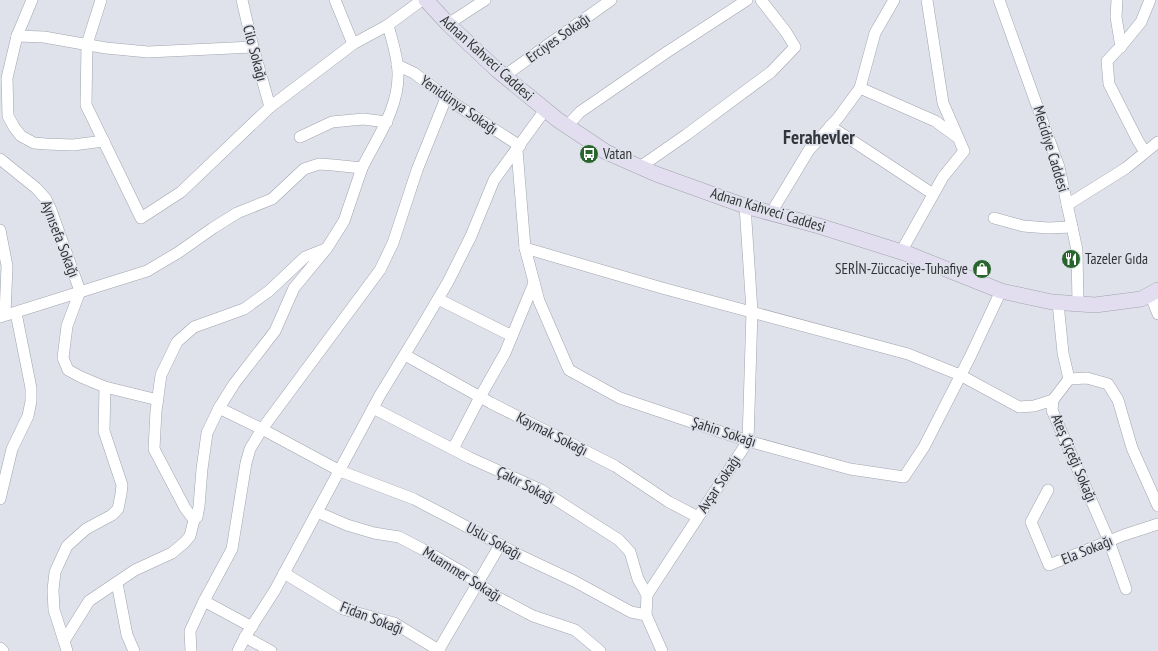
<svg xmlns="http://www.w3.org/2000/svg" width="1158" height="651" viewBox="0 0 1158 651" font-family="'PT Sans Narrow',sans-serif">
<style>
.lines{fill:none;stroke-linecap:round;stroke-linejoin:round}
.street-casing{stroke:#a1a4ad;stroke-width:12}
.secondary-casing{stroke:#a1a4ad;stroke-width:16}
.street{stroke:#fff;stroke-width:11}
.secondary{stroke:#e3ddf0;stroke-width:15}
.labels{text-anchor:middle;stroke-width:3.5;stroke-linejoin:round;paint-order:stroke}
.street-label{font-size:15px;fill:#323337;stroke:#dfe2eb}
.poi-label{font-size:15px;fill:#323337;stroke:#dfe2eb;text-anchor:start}
.district-label{font-size:19px;font-weight:bold;fill:#32353c;stroke:#dfe2eb}
</style>
<rect width="100%" height="100%" fill="#dfe2eb"/>
<g class="lines">
<g class="street-casing">
<g id="street">
<path d="M101,0L87,44L86,105L141,218L181,192L270,107L353,44"/>
<path d="M242,0L253,47L270,107"/>
<path d="M999,0L1059,167L1077,250L1078,304"/>
<path d="M1117,0L1116,17L1121,47"/>
<path d="M448,24L485,0"/>
<path d="M388,25L422,0"/>
<path d="M17,36L32,0"/>
<path d="M397,65L414,73L455,104L520,146"/>
<path d="M504,76L611,0"/>
<path d="M860,88L935,121L957,137"/>
<path d="M446,98L417,170L393,243L380,270L262,429L340,471L414,499L456,521L523,557L574,581L631,612L646,615"/>
<path d="M567,126L580,112L667,52L747,0"/>
<path d="M830,126L933,194"/>
<path d="M300,137L332,122L363,119L387,122"/>
<path d="M104,141L73,145L46,144L34,143L21,136L14,127L8,116L7,78L17,36L44,37L106,48L148,52L253,47"/>
<path d="M517,150L525,248L539,301L569,370L620,398L748,441L850,469L904,477L924,447L970,357L1001,291"/>
<path d="M1145,152L1138,141L1109,84L1107,61L1123,44L1141,22L1150,0"/>
<path d="M0,159L36,188L46,199L51,210L80,291L67,326L63,358L68,370L81,377L105,387L104,431L122,485L121,494L118,509L112,515L86,529L67,546L55,572L53,590L54,610L64,641"/>
<path d="M640,167L686,135L771,72L795,47L786,32L761,0"/>
<path d="M1067,205L1126,168L1158,142"/>
<path d="M771,213L809,150L838,118L860,88L875,33L894,0"/>
<path d="M994,218L1023,226L1048,228L1072,227"/>
<path d="M0,230L7,266L5,314"/>
<path d="M525,248L662,288L908,354L960,375L1019,407L1034,406L1053,400"/>
<path d="M901,252L943,177L964,151L943,103L927,0"/>
<path d="M1150,294L1158,314"/>
<path d="M438,299L512,336"/>
<path d="M1058,303L1063,353L1069,379L1053,400L1052,410L1109,541L1126,589"/>
<path d="M0,317L147,271L179,252L213,228L237,213L272,199L304,169L319,164L333,165L362,168C377,138 399,108 398,73C398,57 392,41 388,25L353,44L335,0"/>
<path d="M405,355L491,403L615,466L669,502L698,517"/>
<path d="M1069,379L1087,378L1108,384L1118,400L1132,448L1158,506"/>
<path d="M105,387L158,400"/>
<path d="M219,408L207,433L202,469L199,506L197,517L194,520L185,508L154,449L156,411L161,375L177,342L194,327L244,309L269,291L305,257L325,249"/>
<path d="M373,408L470,458L541,490L619,540L630,552L638,579L647,595"/>
<path d="M453,449L480,397L505,353L534,283"/>
<path d="M1048,490L1031,522L1049,565L1124,535L1158,524"/>
<path d="M0,499L12,449L28,416L31,401V388L16,313"/>
<path d="M317,512L347,525L374,533L399,537L422,549L464,573L497,597L533,616L575,630L600,651"/>
<path d="M284,573L343,609L394,623L440,651"/>
<path d="M117,583L127,635L134,651"/>
<path d="M252,627L204,601L232,549L246,463L250,449L262,429L219,408L234,384L275,331L294,288L327,248L344,221L362,168"/>
<path d="M0,648L3,651"/>
<path d="M67,651L64,641L89,601L135,570L172,553L185,542L190,536L194,520"/>
<path d="M191,651L190,631L204,601"/>
<path d="M238,651L245,637"/>
<path d="M271,651L245,637L275,590L380,395L422,326L448,282L471,236L494,180L545,110"/>
<path d="M438,651L500,545"/>
<path d="M662,651L646,615L647,595L748,441L752,311L745,206"/>
</g>
</g>
<g class="secondary-casing">
<path id="secondary" d="M426,0L448,24L497,70L558,120L606,152L656,174L745,206L819,226L911,255L1001,291L1052,302L1095,305L1141,299L1158,290"/>
</g>
<use href="#street" class="street"/>
<use href="#secondary" class="secondary"/>
</g>
<defs>
<g id="bus-disc" transform="scale(1)"><circle r="9.5" fill="#28652d" stroke="#dfe2eb"/><path d="M-5-6H5V4H4V6H2V4H-2V6H-4V4H-5ZM-3.5-4V0h7V-4ZM-3.5 1.2v1.5H-2V1.2ZM2 1.2v1.5H3.5V1.2Z" fill="#fff"/></g>
<g id="restaurant-disc" transform="scale(1)"><circle r="9.5" fill="#28652d" stroke="#dfe2eb"/><path d="M-5-6h1v4h1v-4h1v4h1v-4h1v5L-1.5 .5V6h-2V.5L-5-1ZM5-6V6H3V1.5H1.5Q1.5-4 5-6Z" fill="#fff"/></g>
<g id="shop-disc" transform="scale(1)"><circle r="9.5" fill="#28652d" stroke="#dfe2eb"/><path d="M-5-2.5h2.3a2.7 3.5 0 0 1 5.4 0H5L5.5 6h-11ZM-1.5-2.5h3a1.5 2.3 0 0 0-3 0Z" fill="#fff"/></g>
</defs>
<g fill-rule="evenodd">
<use href="#bus-disc" x="589" y="154"/>
<use href="#restaurant-disc" x="1071" y="259"/>
<use href="#shop-disc" x="982" y="269"/>
</g>
<g class="labels">
<g class="street-label">
<text transform="translate(558 38) rotate(-35)" y="5">Erciyes Sokağı</text>
<text transform="translate(255 53) rotate(75)" y="5">Cilo Sokağı</text>
<text transform="translate(487 58) rotate(42)" y="5">Adnan Kahveci Caddesi</text>
<text transform="translate(459 105) rotate(35)" y="5">Yenidünya Sokağı</text>
<text transform="translate(1051 149) rotate(73)" y="5">Mecidiye Caddesi</text>
<text transform="translate(768 210) rotate(17)" y="5">Adnan Kahveci Caddesi</text>
<text transform="translate(60 239) rotate(69)" y="5">Aynısefa Sokağı</text>
<text transform="translate(724 432) rotate(18)" y="5">Şahin Sokağı</text>
<text transform="translate(552 434) rotate(27)" y="5">Kaymak Sokağı</text>
<text transform="translate(1074 458) rotate(67)" y="5">Ateş Çiçeği Sokağı</text>
<text transform="translate(719 484) rotate(-57)" y="5">Avşar Sokağı</text>
<text transform="translate(526 485) rotate(27)" y="5">Çakır Sokağı</text>
<text transform="translate(494 541) rotate(29)" y="5">Uslu Sokağı</text>
<text transform="translate(1087 550) rotate(-22)" y="5">Ela Sokağı</text>
<text transform="translate(462 574) rotate(32)" y="5">Muammer Sokağı</text>
<text transform="translate(372 618) rotate(21)" y="5">Fidan Sokağı</text>
</g>
<g class="poi-label">
<text x="603" y="159">Vatan</text>
<text x="1085" y="264">Tazeler Gıda</text>
<text x="968" y="274" text-anchor="end">SERİN-Züccaciye-Tuhafiye</text>
</g>
<g class="district-label">
<text x="819" y="144">Ferahevler</text>
</g>
</g>
</svg>
